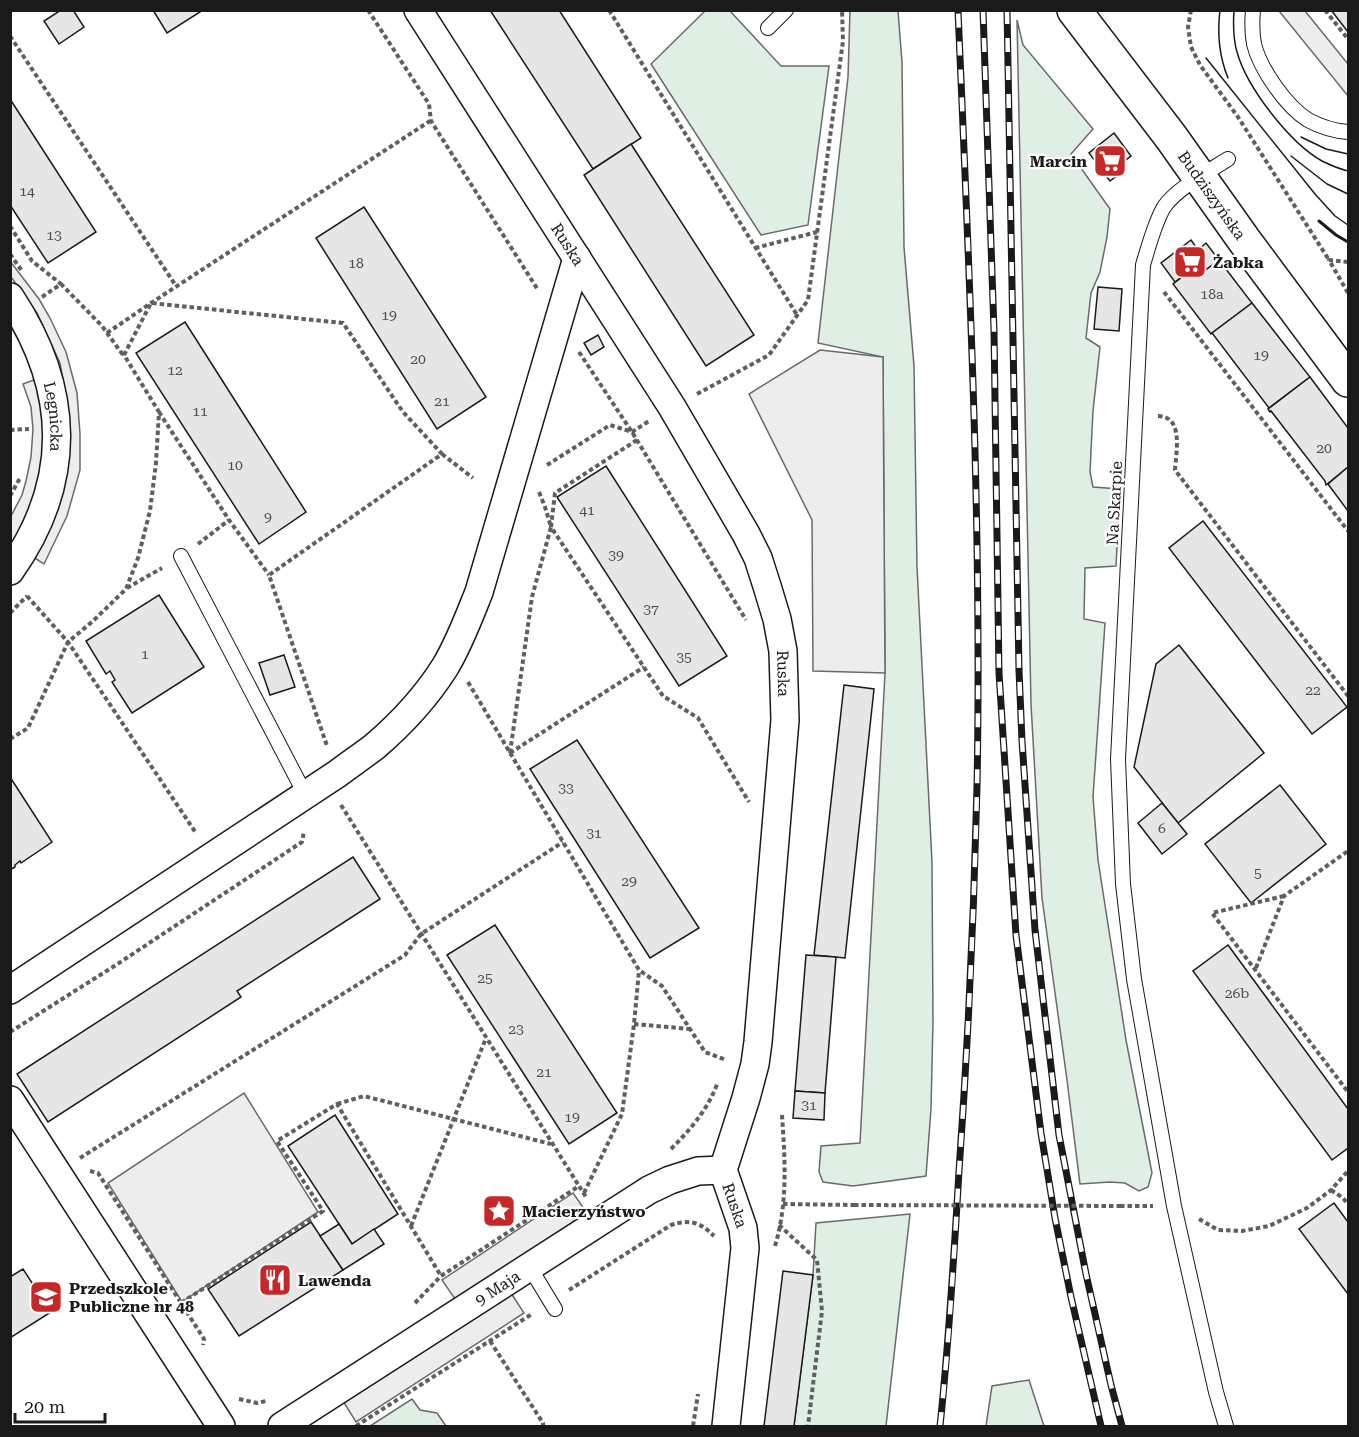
<svg xmlns="http://www.w3.org/2000/svg" width="1359" height="1437" viewBox="0 0 1359 1437" font-family="'Roboto Serif',serif">
<style>
.green{fill:#e0efe3;stroke:#6a6a6a;stroke-width:1.5}
.parking{fill:#ededed;stroke:#6a6a6a;stroke-width:1.5}
.building{fill:#e6e6e6;stroke:#1a1a1a;stroke-width:1.5}
.lines{fill:none;stroke-linecap:round;stroke-linejoin:round}
.service-casing{stroke:#1a1a1a;stroke-width:16}
.minor-casing{stroke:#1a1a1a;stroke-width:30}
.tertiary-casing{stroke:#1a1a1a;stroke-width:36}
.path{stroke:#5f5f5f;stroke-width:4;stroke-dasharray:4.5 3;stroke-linecap:butt}
.service{stroke:#fff;stroke-width:14}
.minor{stroke:#fff;stroke-width:27}
.tertiary{stroke:#fff;stroke-width:33}
.tram{stroke:#1a1a1a;stroke-width:1.5}
.rail-casing{stroke:#1a1a1a;stroke-width:7}
.rail{stroke:#fff;stroke-width:4.5;stroke-dasharray:14;stroke-linecap:butt}
.path-bridge{stroke:#5f5f5f;stroke-width:4;stroke-dasharray:4.5 3;stroke-linecap:butt}
.wall{stroke:#1a1a1a;stroke-width:3}
.labels{text-anchor:middle;stroke-width:4.5;stroke-linejoin:round;paint-order:stroke}
.number-label{font-size:14px;fill:#4d4d4d}
.poi-label{font-size:16px;font-weight:bold;fill:#1a1a1a;stroke:#fff;text-anchor:start}
.street-label{font-size:16px;fill:#1a1a1a;stroke:#fff}
</style>
<rect width="100%" height="100%" fill="#fff"/>
<g class="green">
<path d="M730,11L781,66H829L808,225L761,235L651,64L705,11Z"/>
<path d="M850,11H898L902,62L904,247L914,366L917,567L932,862L933,1021L931,1109L926,1176L853,1186L823,1182L819,1172L821,1146L860,1143L885,673L883,357L818,343L848,77Z"/>
<path d="M1017,20L1023,45L1093,129L1071,154L1110,209L1107,237L1100,272L1091,293L1086,338L1100,347L1093,411L1090,472L1093,487L1120,489L1116,566L1085,568L1084,619L1105,623L1093,797L1098,860L1126,1040L1152,1173L1148,1187L1139,1191L1125,1183L1110,1182L1080,1184L1067,1080L1042,898L1031,704Z"/>
<path d="M910,1214L886,1426H794L813,1275L816,1223Z"/>
<path d="M1029,1380L1044,1426H986L992,1386Z"/>
<path d="M412,1399L420,1410L437,1413L446,1426H370Z"/>
</g>
<g class="parking">
<path d="M1279,11H1305L1348,64V96Z"/>
<path d="M10,261L39,299L50,318L66,352L77,393L80,434V470L67,516L44,564L33,557L58,509L68,468L69,414L60,363L37,313L11,277Z"/>
<path d="M820,350L883,357L885,673L813,671L812,520L749,394Z"/>
<path d="M36,379L42,411L44,442L43,475L16,543L11,540L10,518L22,495L26,481L31,457L33,429L31,407L23,384Z"/>
<path d="M244,1093L318,1212L182,1302L108,1183Z"/>
<path d="M573,1193L587,1213L455,1299L442,1280Z"/>
<path d="M511,1293L524,1313L356,1422L343,1401Z"/>
</g>
<g class="building">
<path d="M61,10H73L84,27L59,44L44,21Z"/>
<path d="M153,10H199L200,12L167,33Z"/>
<path d="M490,10H559L641,138L593,169Z"/>
<path d="M1331,10H1348V32Z"/>
<path d="M10,99L96,232L48,263L10,205Z"/>
<path d="M1114,133L1131,156L1118,166L1122,172L1110,181L1089,153Z"/>
<path d="M631,144L754,335L706,366L584,175Z"/>
<path d="M364,207L486,397L437,429L316,238Z"/>
<path d="M1191,240L1198,250L1206,243L1219,260L1199,275L1194,268L1175,282L1161,263Z"/>
<path d="M1219,260L1252,303L1211,334L1173,284L1194,268L1199,275Z"/>
<path d="M1098,287L1122,289L1119,331L1094,329Z"/>
<path d="M1252,303L1310,377L1269,408L1212,333Z"/>
<path d="M185,322L306,512L259,544L136,353Z"/>
<path d="M598,335L604,347L591,355L584,343Z"/>
<path d="M1310,377L1348,428V467L1326,485L1325,481L1271,411L1270,412L1268,409Z"/>
<path d="M606,466L727,656L679,686L557,497Z"/>
<path d="M1348,467V511L1328,484Z"/>
<path d="M1203,521L1347,707L1312,734L1169,548Z"/>
<path d="M159,595L204,667L132,713L112,682L115,680L110,671L106,674L86,641Z"/>
<path d="M1179,645L1264,753L1178,823L1134,767L1156,664Z"/>
<path d="M284,655L295,687L270,695L259,663Z"/>
<path d="M844,685L874,689L845,958L814,955Z"/>
<path d="M577,740L699,928L650,958L530,769Z"/>
<path d="M10,777L52,842L21,863L20,861L15,865V867L10,870Z"/>
<path d="M1280,785L1326,844L1251,903L1205,844Z"/>
<path d="M1162,803L1187,834L1162,854L1138,823Z"/>
<path d="M353,857L380,899L237,991L241,997L48,1122L17,1074Z"/>
<path d="M495,925L617,1113L569,1144L447,955Z"/>
<path d="M1228,945L1348,1109V1148L1332,1160L1193,971Z"/>
<path d="M806,955L836,957L825,1093L795,1091Z"/>
<path d="M795,1091L825,1093L824,1120L793,1118Z"/>
<path d="M335,1115L398,1214L352,1244L288,1146Z"/>
<path d="M1334,1203L1348,1222V1294L1299,1229Z"/>
<path d="M311,1222L343,1270L239,1336L208,1289Z"/>
<path d="M339,1224L352,1244L374,1229L384,1244L343,1270L320,1236Z"/>
<path d="M23,1269L51,1312L10,1338V1277Z"/>
<path d="M783,1271L813,1275L794,1426H764Z"/>
</g>
<g class="lines">
<g class="service-casing">
<g id="service">
<path d="M1253,10C1252,21 1252,33 1254,44C1260,69 1286,106 1308,120C1321,127 1334,131 1348,132"/>
<path d="M768,28L786,10"/>
<path d="M181,556L306,796"/>
<path d="M529,1266L555,1309"/>
<path d="M1226,1426L1216,1392L1174,1206L1134,979L1123,884L1118,759L1143,265C1148,248 1155,222 1164,207C1176,189 1209,171 1228,159"/>
</g>
</g>
<g class="minor-casing">
<g id="minor">
<path id="s1" d="M418,10L672,407L746,534L758,558L767,586L777,619L783,651L785,720L758,1042L755,1064L746,1098L723,1170L743,1228L745,1248L726,1426"/>
<path id="s2" d="M10,297C70,388 74,481 10,571"/>
<path d="M10,990L337,774C349,765 362,756 374,747C401,724 426,697 445,667C459,644 469,617 479,592L577,258"/>
<path d="M10,1100L221,1426"/>
<path id="s3" d="M282,1426L649,1190L670,1180L698,1171L723,1170"/>
</g>
</g>
<g class="tertiary-casing">
<g id="tertiary">
<path id="s4" d="M1074,10L1171,137L1244,240L1348,380"/>
</g>
</g>
<g class="path">
<path d="M368,10L429,104L431,121L538,290"/>
<path d="M609,10L797,315"/>
<path d="M1191,10L1188,27L1191,47L1200,65L1238,117L1329,260"/>
<path d="M1325,10L1348,39"/>
<path d="M10,36L176,286"/>
<path d="M10,226L32,261L61,284"/>
<path d="M755,248L817,232"/>
<path d="M10,254L22,271"/>
<path d="M1348,262L1329,260L1348,293"/>
<path d="M1164,292L1348,531"/>
<path d="M42,297L61,284L102,326L123,355"/>
<path d="M107,333L151,303L430,121"/>
<path d="M579,352L632,432L746,620"/>
<path d="M697,394L769,355L808,300L843,41L842,10"/>
<path d="M159,412L229,520L269,575"/>
<path d="M1158,416C1184,416 1176,453 1175,470L1348,696"/>
<path d="M10,430L29,429"/>
<path d="M637,440L555,493L551,527L663,696L698,718L749,802"/>
<path d="M442,454L473,478"/>
<path d="M547,465L610,425L632,432L649,421"/>
<path d="M10,496L20,478"/>
<path d="M198,544L229,520"/>
<path d="M127,588L162,568"/>
<path d="M27,596L68,642L196,833"/>
<path d="M10,613L27,596"/>
<path d="M468,682L639,970L662,986L705,1052L726,1060"/>
<path d="M10,739L28,728L68,642L93,621L126,589L138,558L150,511L156,463L159,412L124,355L151,303L343,323L403,412L442,454L269,575L327,746"/>
<path d="M510,753L532,597L551,527L545,507L539,492"/>
<path d="M510,753L644,667"/>
<path d="M341,805L579,1186"/>
<path d="M1284,896L1212,913L1348,1092"/>
<path d="M1256,968L1284,896L1348,851"/>
<path d="M634,1024L690,1029"/>
<path d="M10,1032L116,965L302,842L304,831"/>
<path d="M337,1104L364,1096L551,1144"/>
<path d="M671,1149C691,1129 708,1109 718,1082"/>
<path d="M80,1158L405,955L421,934L563,842"/>
<path d="M90,1171L98,1173L204,1339L203,1345"/>
<path d="M1331,1190L1343,1198L1348,1204"/>
<path d="M584,1193L622,1114L634,1024L639,971"/>
<path d="M783,1204L854,1205"/>
<path d="M1120,1206H1153"/>
<path d="M1199,1219L1218,1230L1242,1231L1269,1226L1307,1208L1331,1190L1348,1171"/>
<path d="M779,1225L817,1260L822,1311L808,1426"/>
<path d="M411,1226L486,1038"/>
<path d="M775,1246C788,1203 785,1159 782,1115"/>
<path d="M569,1290L671,1225C690,1219 700,1222 714,1236"/>
<path d="M181,1303L323,1211L277,1141L337,1104L441,1276"/>
<path d="M415,1303L441,1276L579,1186L586,1197"/>
<path d="M490,1341L543,1423V1426"/>
<path d="M239,1399L257,1403L266,1401"/>
<path d="M356,1426L532,1314"/>
<path d="M693,1426L698,1394"/>
</g>
<use href="#service" class="service"/>
<use href="#minor" class="minor"/>
<use href="#tertiary" class="tertiary"/>
<g class="tram">
<path d="M1220,10C1217,34 1219,56 1228,78"/>
<path d="M1234,10C1233,25 1233,38 1237,52C1247,88 1290,143 1322,161C1330,165 1340,169 1348,171"/>
<path d="M1206,58L1315,194L1335,216L1348,225"/>
<path d="M1301,137L1326,149L1348,154"/>
<path d="M1291,156L1327,184L1348,194"/>
</g>
<g class="rail-casing">
<g id="rail">
<path d="M983,10L994,331L999,673L1016,935L1041,1133L1055,1218L1071,1297L1101,1426"/>
<path d="M1007,10L1019,670L1022,741L1035,930L1059,1135L1086,1274L1111,1385L1122,1426"/>
<path d="M940,1426C949,1342 954,1256 959,1171C968,1043 974,915 977,787C982,528 969,269 958,10"/>
</g>
</g>
<use href="#rail" class="rail"/>
<path class="path-bridge" d="M854,1205L1120,1206"/>
<path class="wall" d="M1319,221L1336,235L1348,242"/>
</g>
<defs>
<g id="supermarket-square" transform="scale(1.725)"><rect x="-9" y="-9" width="18" height="18" rx="4" fill="#c62828" stroke="#fff"/><path d="M-6-5.5h2.5l.6 2H6L4.5 2H-2.5L-4.4-4H-6ZM-1.5 3.2a1.3 1.3 0 1 0 .1 0ZM3 3.2a1.3 1.3 0 1 0 .1 0Z" fill="#fff"/></g>
<g id="sight-square" transform="scale(1.725)"><rect x="-9" y="-9" width="18" height="18" rx="4" fill="#c62828" stroke="#fff"/><path d="M0-6L1.8-2.2L6-1.7L2.9 1.2L3.7 5.4L0 3.3L-3.7 5.4L-2.9 1.2L-6-1.7L-1.8-2.2Z" fill="#fff"/></g>
<g id="restaurant-square" transform="scale(1.725)"><rect x="-9" y="-9" width="18" height="18" rx="4" fill="#c62828" stroke="#fff"/><path d="M-5-6h1v4h1v-4h1v4h1v-4h1v5L-1.5 .5V6h-2V.5L-5-1ZM5-6V6H3V1.5H1.5Q1.5-4 5-6Z" fill="#fff"/></g>
<g id="school-square" transform="scale(1.725)"><rect x="-9" y="-9" width="18" height="18" rx="4" fill="#c62828" stroke="#fff"/><path d="M0-5L7-2L0 1L-7-2ZM-4 1L0 2.5L4 1V4Q0 6-4 4Z" fill="#fff"/></g>
</defs>
<g fill-rule="evenodd">
<use href="#supermarket-square" x="1110" y="161"/>
<use href="#supermarket-square" x="1190" y="262"/>
<use href="#sight-square" x="499" y="1211"/>
<use href="#restaurant-square" x="275" y="1280"/>
<use href="#school-square" x="46" y="1297"/>
</g>
<g class="labels">
<g class="number-label">
<text x="27" y="196">14</text>
<text x="54" y="240">13</text>
<text x="356" y="268">18</text>
<text x="1212" y="299">18a</text>
<text x="389" y="320">19</text>
<text x="1261" y="360">19</text>
<text x="418" y="364">20</text>
<text x="175" y="375">12</text>
<text x="442" y="406">21</text>
<text x="200" y="416">11</text>
<text x="1324" y="453">20</text>
<text x="235" y="470">10</text>
<text x="587" y="515">41</text>
<text x="268" y="522">9</text>
<text x="616" y="560">39</text>
<text x="651" y="614">37</text>
<text x="145" y="659">1</text>
<text x="684" y="662">35</text>
<text x="1313" y="695">22</text>
<text x="566" y="793">33</text>
<text x="1162" y="833">6</text>
<text x="594" y="838">31</text>
<text x="1258" y="878">5</text>
<text x="629" y="886">29</text>
<text x="485" y="983">25</text>
<text x="1237" y="998">26b</text>
<text x="516" y="1034">23</text>
<text x="544" y="1077">21</text>
<text x="809" y="1110">31</text>
<text x="572" y="1122">19</text>
</g>
<g class="poi-label">
<text x="1087" y="167" text-anchor="end">Marcin</text>
<text x="1213" y="268">Żabka</text>
<text x="522" y="1217">Macierzyństwo</text>
<text x="298" y="1286">Lawenda</text>
<text x="69" y="1294">Przedszkole<tspan x="69" dy="18">Publiczne nr 48</tspan></text>
</g>
<g class="street-label">
<text dy="6" stroke="none"><textPath href="#s4" startOffset="231">Budziszyńska</textPath></text>
<text dy="6" stroke="none"><textPath href="#s1" startOffset="278">Ruska</textPath></text>
<text dy="6" stroke="none"><textPath href="#s2" startOffset="129">Legnicka</textPath></text>
<text transform="translate(1114 503) rotate(-87)" y="6">Na Skarpie</text>
<text dy="6" stroke="none"><textPath href="#s1" startOffset="764">Ruska</textPath></text>
<text dy="6" stroke="none"><textPath href="#s1" startOffset="1304">Ruska</textPath></text>
<text dy="6" stroke="none"><textPath href="#s3" startOffset="256">9 Maja</textPath></text>
</g>
</g>
<rect width="1359" height="1437" fill="none" stroke="#1a1a1a" stroke-width="24"/>
<path d="M15 1413v9h90v-9" fill="none" stroke="#1a1a1a" stroke-width="3"/>
<text x="24" y="1413" font-size="18" fill="#1a1a1a" stroke="#ffffff" stroke-width="4.5" paint-order="stroke">20 m</text>
</svg>
